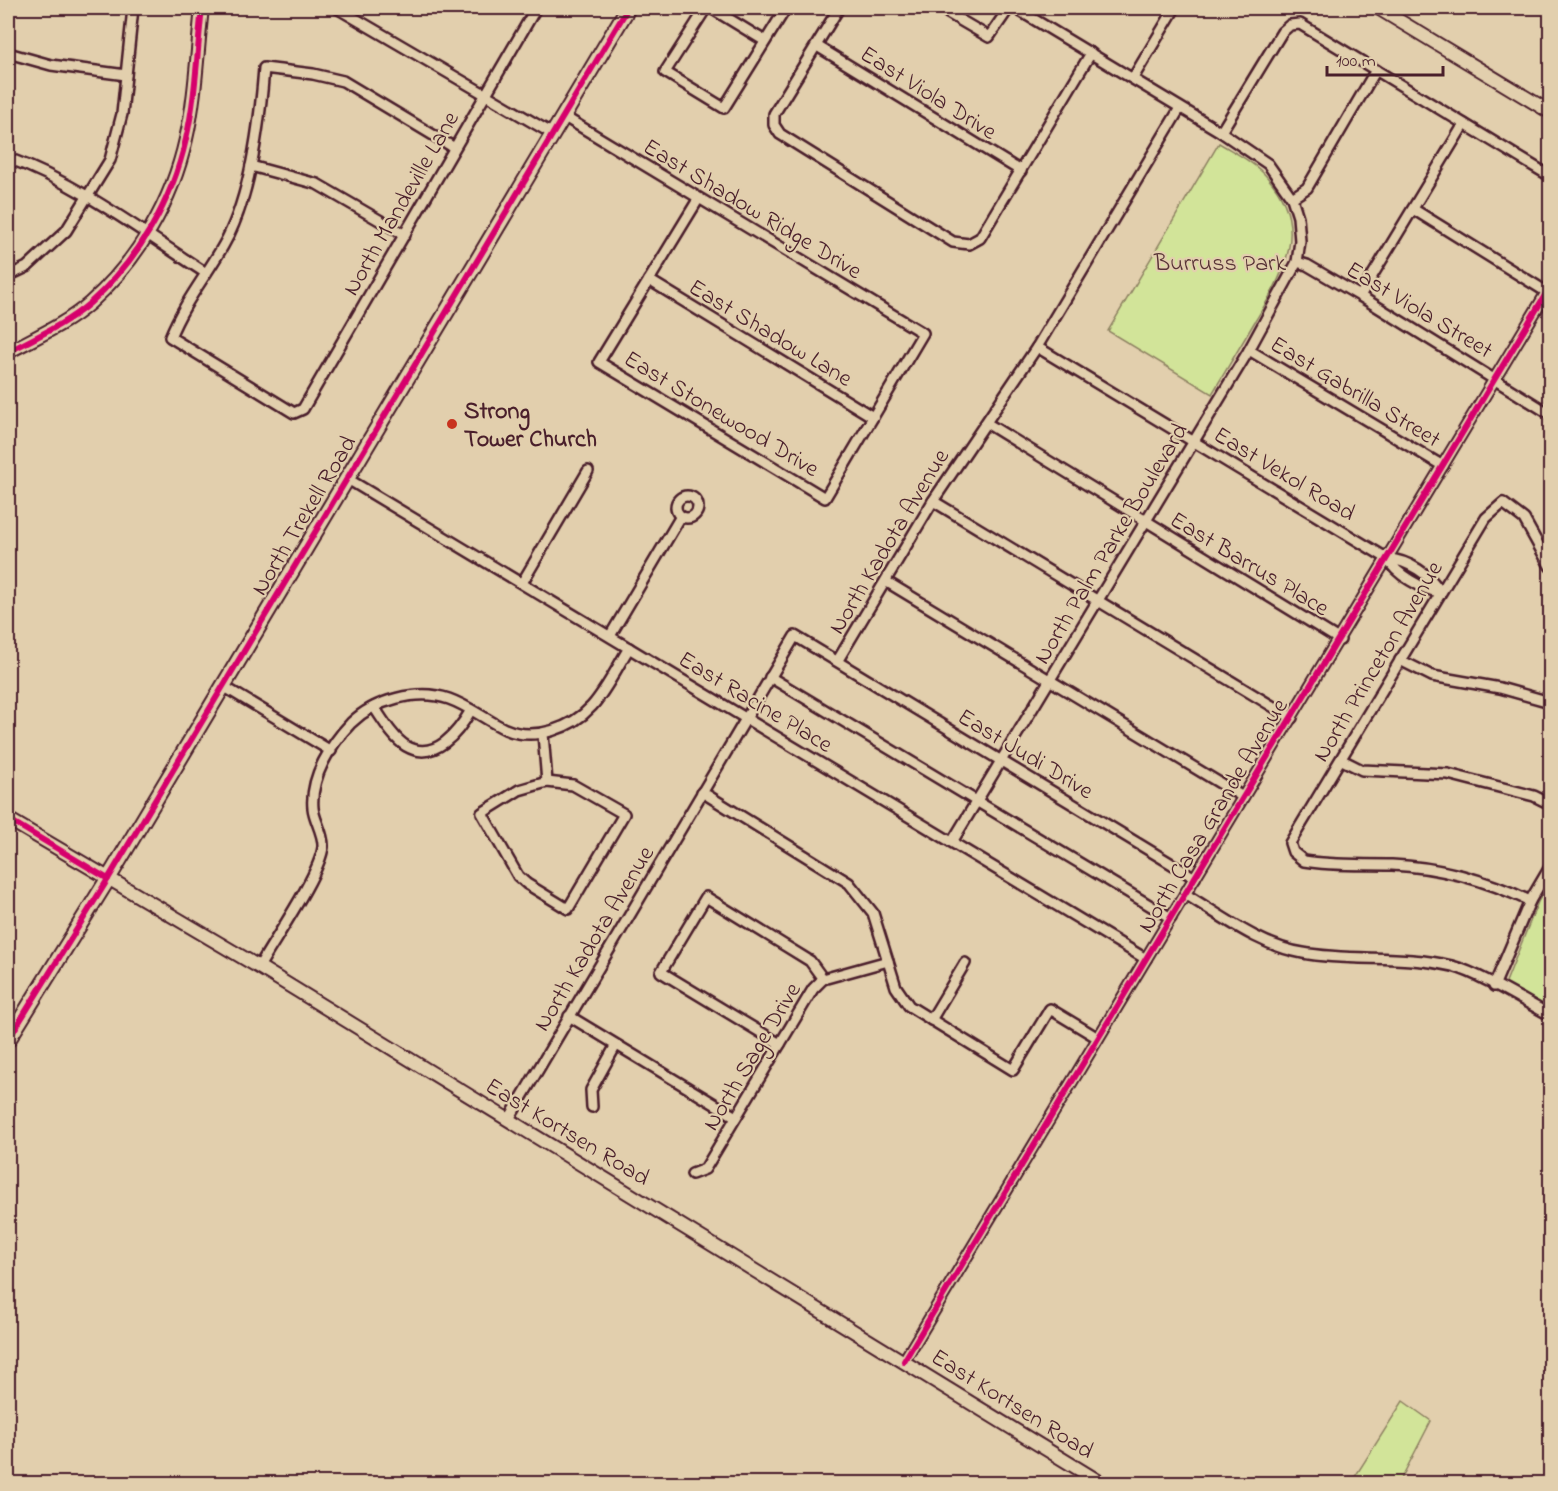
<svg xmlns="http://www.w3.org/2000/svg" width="1558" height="1491" viewBox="0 0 1558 1491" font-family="'Indie Flower',sans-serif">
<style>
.green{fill:#d2e499;stroke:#8e8262;stroke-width:1.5}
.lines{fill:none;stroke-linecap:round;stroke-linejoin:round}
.minor-casing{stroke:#4a1f2b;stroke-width:14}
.tertiary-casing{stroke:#4a1f2b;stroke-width:16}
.secondary-casing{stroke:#4a1f2b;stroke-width:18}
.minor{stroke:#e2cfad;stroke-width:9}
.tertiary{stroke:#e2cfad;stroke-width:12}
.secondary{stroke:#e2cfad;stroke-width:14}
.cycleway-casing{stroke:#e2cfad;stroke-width:10}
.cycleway{stroke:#d6006c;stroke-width:6}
.poi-dot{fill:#c8321e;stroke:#e2cfad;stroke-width:2}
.labels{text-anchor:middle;stroke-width:4.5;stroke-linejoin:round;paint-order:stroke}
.street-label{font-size:24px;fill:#4a1f2b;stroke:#e2cfad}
.park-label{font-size:24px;fill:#583336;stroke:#e2cfad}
.poi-label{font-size:24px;font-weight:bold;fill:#4a1f2b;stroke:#e2cfad;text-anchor:start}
</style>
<rect width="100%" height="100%" fill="#e2cfad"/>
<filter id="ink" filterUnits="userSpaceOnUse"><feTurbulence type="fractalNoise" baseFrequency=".0167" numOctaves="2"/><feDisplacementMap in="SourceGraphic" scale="12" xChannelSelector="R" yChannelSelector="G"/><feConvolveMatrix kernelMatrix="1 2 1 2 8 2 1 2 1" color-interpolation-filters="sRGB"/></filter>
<g filter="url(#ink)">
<g class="green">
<path d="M1219,143C1235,153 1254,162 1267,177C1312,227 1283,275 1254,323C1240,347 1226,370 1212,394L1108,331Z"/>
<path d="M1550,881V1015L1504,987L1538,902Z"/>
<path d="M1403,1401L1431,1421L1399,1483H1351Z"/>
</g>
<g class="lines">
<g class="minor-casing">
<g id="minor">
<path d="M337,8L553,134"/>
<path d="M706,8L665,72L724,108L786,8"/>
<path d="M711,8L765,41"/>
<path d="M839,8L774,114V125L780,134L953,242L969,244L980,238L1091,53"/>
<path d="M951,8L948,13L989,37L1009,8"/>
<path d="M817,46L1021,171"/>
<path d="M8,53L51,65L126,75"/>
<path d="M1133,78L1175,8"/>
<path d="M563,116L923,333L825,498L599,362L699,198"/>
<path d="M1221,132L1282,32L1290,25L1300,24L1550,176"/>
<path d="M453,147L343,81L313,74L264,68C260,121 250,200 223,246C206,276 183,304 170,337L294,413L303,409L536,8"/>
<path d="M8,158C80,184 142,232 206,273"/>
<path d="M251,166L317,184L405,235"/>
<path d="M1292,198L1307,188L1376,70"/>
<path d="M1413,209L1550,294"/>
<path d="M1297,262L1307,265L1360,296L1550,414"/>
<path d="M8,276L27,267L66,231L110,160L122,114L133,8"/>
<path d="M649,280L873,417"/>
<path d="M1360,296L1464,124"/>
<path d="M1037,347L1388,559C1408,560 1431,575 1440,592C1423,590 1395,574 1388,559"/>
<path d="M1249,350L1443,466"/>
<path d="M988,424L1340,640"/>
<path d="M346,478L1146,959"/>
<circle cx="687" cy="507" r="11"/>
<path d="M933,501L1292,718"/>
<path d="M887,582L1243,797"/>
<path d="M522,583L588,471"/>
<path d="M610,636L681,516"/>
<path d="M838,660L933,501L1037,347L1180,108"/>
<path d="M1400,660L1432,676L1500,688L1550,702"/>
<path d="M770,677L1171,918"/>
<path d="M223,686L331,751"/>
<path d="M374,707C383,720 393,738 406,746C435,763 459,731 471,710"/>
<path d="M543,734L547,782"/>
<path d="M1342,760L1362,770L1448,774L1534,796L1550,804"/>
<path d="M547,782L573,785L624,814L568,909L527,884L518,876L482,813L519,790Z"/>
<path d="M702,792L849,883L873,913L896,987L909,1006L1013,1070L1050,1009L1098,1038"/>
<path d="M952,842L1249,350L1297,262L1300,241L1298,217L1292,198L1268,164L1221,132L1015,8"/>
<path d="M1185,894C1222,916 1260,946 1303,953C1352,962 1403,954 1452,966C1479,973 1524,1001 1550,1015"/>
<path d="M1530,901C1486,880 1441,867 1392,865C1363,864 1333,866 1304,861L1293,852L1290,843L1486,518L1503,503L1524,519L1550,566"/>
<path d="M259,967C274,940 320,874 323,847C324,834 314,820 313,808C310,777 331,744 351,723C374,700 418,688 449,699C469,706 486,720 505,729C535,742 572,728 592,706C607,689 617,667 629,648"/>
<path d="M1494,986L1530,901L1550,867"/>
<path d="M569,1016L736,1117"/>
<path d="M931,1020L965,963"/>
<path d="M780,1044L661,972L706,897L810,961L823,979"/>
<path d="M592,1107L591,1090L616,1045"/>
<path d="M509,1119L795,636L1195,878"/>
<path d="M692,1174L705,1169L813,989L823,979L888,961"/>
<path d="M904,1361L1550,287"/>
</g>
</g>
<g class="tertiary-casing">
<g id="tertiary">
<path d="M1378,8L1550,112"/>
<path d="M8,352C36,337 66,324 90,303C138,260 172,202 186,139C196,97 197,51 202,8"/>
<path d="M8,819L259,967L1103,1484"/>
</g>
</g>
<g class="secondary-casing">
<path id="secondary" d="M8,1040L108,879L628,8"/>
</g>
<use href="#minor" class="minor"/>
<use href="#tertiary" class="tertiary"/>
<use href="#secondary" class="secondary"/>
<g class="cycleway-casing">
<g id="cycleway">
<path d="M8,352C36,337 66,324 90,303C138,260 172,202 186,139C196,97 197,51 202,8"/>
<path d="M8,819L108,879"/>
<path d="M8,1040L108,879L628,8"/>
<path d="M904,1361L1550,287"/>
</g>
</g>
<use href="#cycleway" class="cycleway"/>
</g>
</g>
<circle class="poi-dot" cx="452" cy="424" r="6"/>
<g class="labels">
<g class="street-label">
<text transform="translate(929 92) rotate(32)" y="8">East Viola Drive</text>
<text transform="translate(400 203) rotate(-60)" y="8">North Mandeville Lane</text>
<text transform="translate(753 208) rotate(31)" y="8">East Shadow Ridge Drive</text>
<text transform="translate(1420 309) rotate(31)" y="8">East Viola Street</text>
<text transform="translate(771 332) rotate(31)" y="8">East Shadow Lane</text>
<text transform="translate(1356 391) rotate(31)" y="8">East Gabrilla Street</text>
<text transform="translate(722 413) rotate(31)" y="8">East Stonewood Drive</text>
<text transform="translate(1285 473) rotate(31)" y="8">East Vekol Road</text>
<text transform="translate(303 515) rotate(-59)" y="8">North Trekell Road</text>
<text transform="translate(888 541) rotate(-59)" y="8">North Kadota Avenue</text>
<text transform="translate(1110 543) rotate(-59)" y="8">North Palm Parke Boulevard</text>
<text transform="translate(1250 563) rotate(31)" y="8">East Barrus Place</text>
<text transform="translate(1377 661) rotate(-59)" y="8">North Princeton Avenue</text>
<text transform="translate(756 701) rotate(31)" y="8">East Racine Place</text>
<text transform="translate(1026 753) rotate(31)" y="8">East Judi Drive</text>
<text transform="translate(1212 815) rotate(-59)" y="8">North Casa Grande Avenue</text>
<text transform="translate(593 938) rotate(-59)" y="8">North Kadota Avenue</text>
<text transform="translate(751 1056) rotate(-59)" y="8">North Sage Drive</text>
<text transform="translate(568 1131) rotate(31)" y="8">East Kortsen Road</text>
<text transform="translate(1013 1403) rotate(32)" y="8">East Kortsen Road</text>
</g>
<g class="park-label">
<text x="1220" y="270">Burruss Park</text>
</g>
<g class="poi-label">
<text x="464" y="418">Strong<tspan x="464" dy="28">Tower Church</tspan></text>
</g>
</g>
<rect width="1558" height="1491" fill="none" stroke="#e2cfad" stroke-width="30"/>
<rect x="15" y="15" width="1528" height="1461" fill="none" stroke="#4a1f2b" stroke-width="2" filter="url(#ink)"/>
<path d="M1327 66v9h116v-9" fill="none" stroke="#4a1f2b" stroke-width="3"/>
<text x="1336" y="66" font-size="18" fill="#4a1f2b" stroke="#e2cfad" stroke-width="4.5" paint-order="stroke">100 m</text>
</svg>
